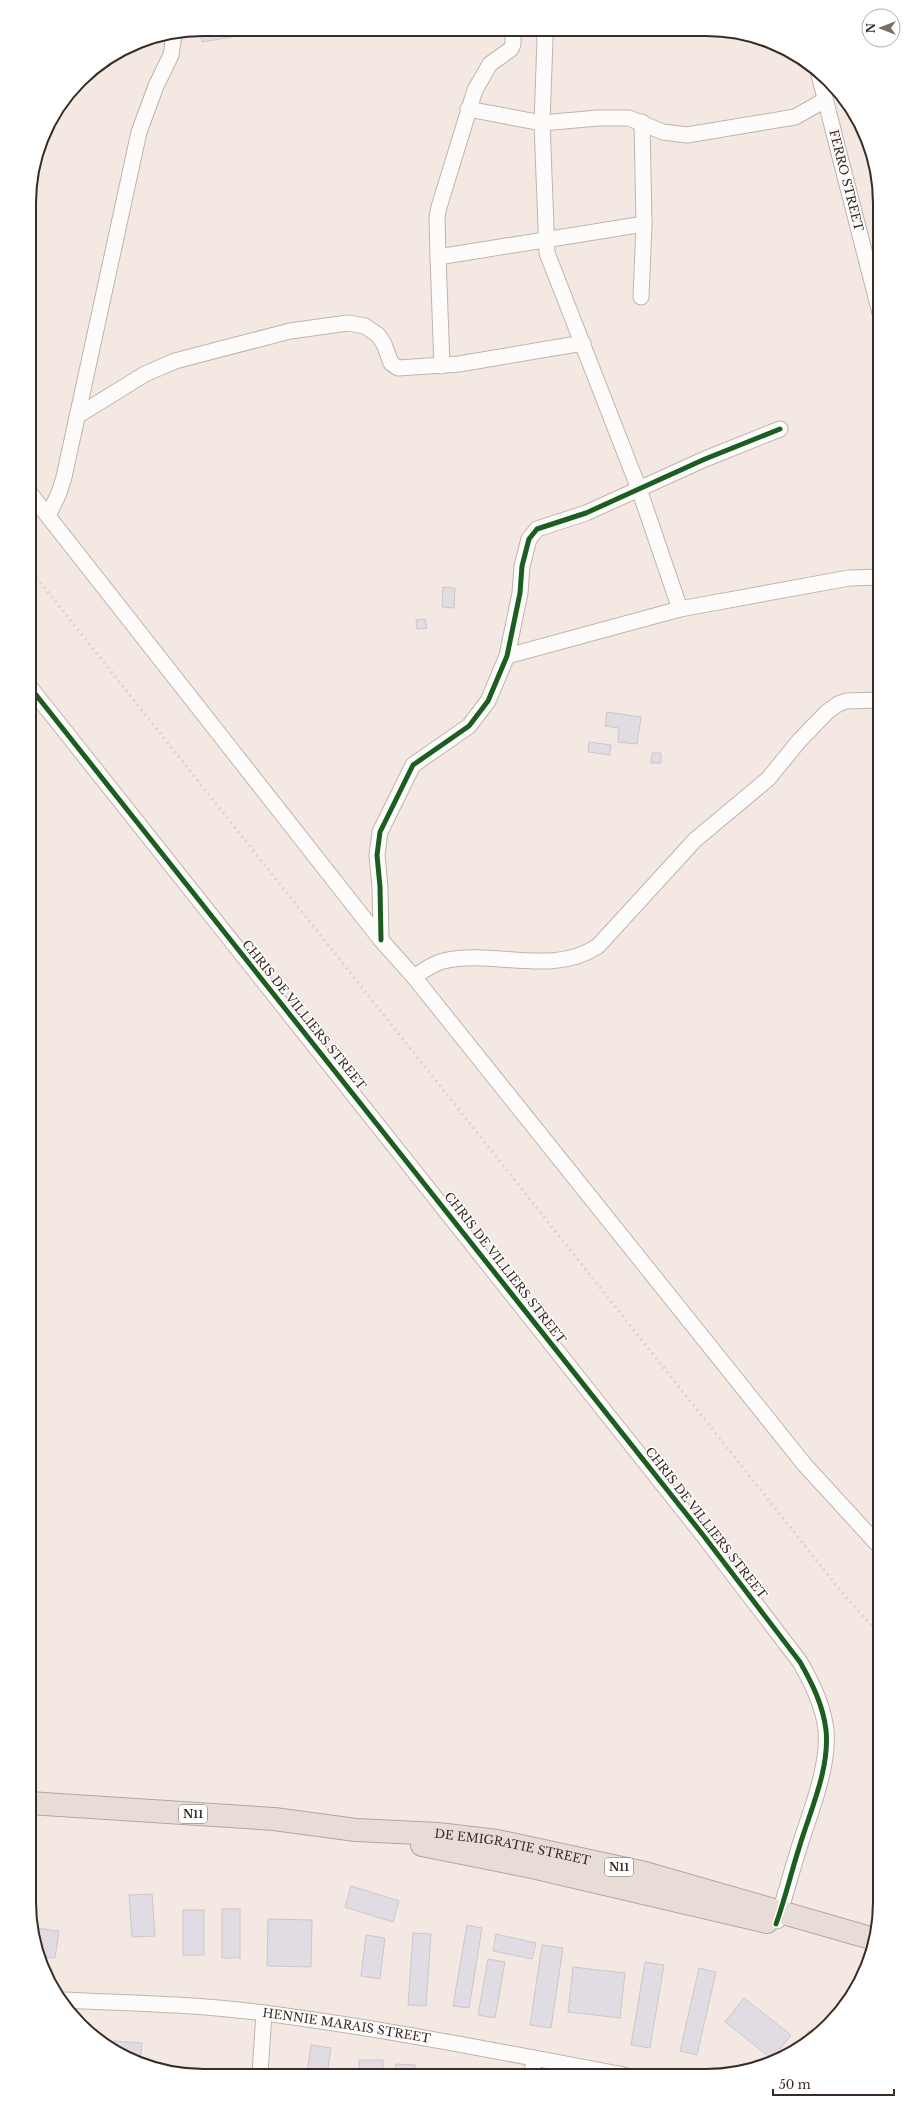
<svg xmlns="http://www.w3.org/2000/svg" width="909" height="2105" viewBox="0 0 909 2105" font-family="'Libre Baskerville',serif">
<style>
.building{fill:#e1dbe3;stroke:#cdc7ca}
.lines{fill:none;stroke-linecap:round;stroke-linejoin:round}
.minor-casing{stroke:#bfb4ad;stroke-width:17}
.trunk-casing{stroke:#b6a598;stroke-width:24}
.minor{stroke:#fdfcfb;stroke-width:15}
.trunk{stroke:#e8ddd6;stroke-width:22}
.rail{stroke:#d7d4d2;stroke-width:3;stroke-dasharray:2 4;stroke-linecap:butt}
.cycleway-casing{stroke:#fff;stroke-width:8}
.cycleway{stroke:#1b5e20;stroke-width:5}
.labels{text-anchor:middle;stroke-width:3;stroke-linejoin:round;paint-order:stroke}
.shield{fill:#fff;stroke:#746b66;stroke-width:1}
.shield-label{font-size:11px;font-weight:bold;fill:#382c24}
.street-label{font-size:12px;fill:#382c24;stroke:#fff}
.rim{fill:none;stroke:#382c24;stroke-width:2}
</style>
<rect width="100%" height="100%" fill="#f4e9e2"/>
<g class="building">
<path d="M249,29L250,34L202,42L200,30Z"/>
<path d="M443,587L455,588L454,608L442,607Z"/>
<path d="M425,619L427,628L417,629L416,620Z"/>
<path d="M607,712L641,717L637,744L618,742L619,728L605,726Z"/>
<path d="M589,742L611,745L610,755L588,752Z"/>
<path d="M652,753H661V763H651Z"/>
<path d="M351,1886L399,1901L393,1922L345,1907Z"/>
<path d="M152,1894L155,1936L132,1937L129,1895Z"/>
<rect x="222" y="1909" width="18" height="49"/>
<rect x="183" y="1910" width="21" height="45"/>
<path d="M268,1919L312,1920L311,1967L267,1966Z"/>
<path d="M467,1925L482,1928L469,2008L453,2006Z"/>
<path d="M35,1928L59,1931L55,1958L39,1956L34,1939Z"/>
<path d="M413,1933L431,1934L426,2006L408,2005Z"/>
<path d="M496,1934L536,1943L532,1959L493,1951Z"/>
<path d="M366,1935L385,1938L380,1979L361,1976Z"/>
<path d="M542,1945L563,1948L551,2028L530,2025Z"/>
<path d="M488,1959L505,1962L495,2018L478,2015Z"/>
<path d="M645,1962L664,1965L650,2048L631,2045Z"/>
<path d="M573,1967L625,1973L620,2018L568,2012Z"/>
<path d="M699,1968L716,1972L697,2055L680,2051Z"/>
<path d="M744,1998L791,2035L772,2059L725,2022Z"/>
<path d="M808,2031L818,2033L806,2044Z"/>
<path d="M114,2041L142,2043L140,2063L126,2058L114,2050Z"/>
<path d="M311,2045L331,2048L327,2074H307Z"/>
<rect x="359" y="2060" width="24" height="14"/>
<path d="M396,2064L415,2065V2074H396Z"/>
<path d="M184,2067L225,2070V2073H184Z"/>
<path d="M457,2069L478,2071L477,2075L457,2074Z"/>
</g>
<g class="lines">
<g class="minor-casing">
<g id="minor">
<path d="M543,31L545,39L542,123L547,253L639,489L680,609"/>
<path id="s1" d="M818,71L880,313"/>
<path d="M468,109L542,123L598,118H629L663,132L687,135L795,117L825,100"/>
<path d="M438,257L644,224"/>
<path d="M641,297L644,224L642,122"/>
<path d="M442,366L438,257L437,217L439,207L475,90L490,64L511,49L513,44V31"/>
<path d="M77,416L145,374L175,361L290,331L348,323L365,326L378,335L384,344L391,363L398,368L459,364L583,343"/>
<path d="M29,492L381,940L414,977L804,1464L880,1547"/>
<path d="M48,516L59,493L64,477L139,132L156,86L171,55L174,35"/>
<path d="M507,656L680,609L849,578L880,577"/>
<path d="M29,686L703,1535L800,1662C812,1683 823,1705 826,1730C829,1769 810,1812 799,1848C791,1873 785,1897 777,1921"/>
<path d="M381,940L380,887L377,855L380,832L413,765L469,726L488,701L507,656L520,593L522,566L529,539L537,529L586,513L705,459L780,429"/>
<path d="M414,977C423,971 432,964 443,961C494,949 552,977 598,946L695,840L768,779L799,741L827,712L838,704L846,701L880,700"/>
<path id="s2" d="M62,2000C129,2003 197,2004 264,2013C386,2029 507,2053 628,2076"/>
<path d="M260,2073L264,2013"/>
<path d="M532,2075L534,2058"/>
</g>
</g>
<g class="trunk-casing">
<g id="trunk">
<path id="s3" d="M29,1803L274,1819L356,1830L438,1834L497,1841L645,1873L874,1939"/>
<path d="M422,1845L532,1867L767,1922"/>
</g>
</g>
<use href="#minor" class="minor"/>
<use href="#trunk" class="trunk"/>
<path class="rail" d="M29,568L844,1595L880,1635"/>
<g class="cycleway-casing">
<g id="cycleway">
<path d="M29,686L703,1535L800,1662C812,1683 823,1705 826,1730C830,1769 810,1811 799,1848C791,1873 785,1899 776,1924"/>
<path d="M381,940L380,887L377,855L380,832L413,765L469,726L488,701L507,656L520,593L522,566L529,539L537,529L586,513L705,459L780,429"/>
</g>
</g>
<use href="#cycleway" class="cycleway"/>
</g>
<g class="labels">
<g class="shield">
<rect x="179" y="1805" width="28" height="18" rx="3"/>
<rect x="605" y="1858" width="28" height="18" rx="3"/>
</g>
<g class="shield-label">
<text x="193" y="1818">N11</text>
<text x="619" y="1871">N11</text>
</g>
<g class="street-label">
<text dy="4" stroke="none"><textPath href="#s1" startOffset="113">FERRO STREET</textPath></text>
<text transform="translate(304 1015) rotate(51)" y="4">CHRIS DE VILLIERS STREET</text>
<text transform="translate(505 1268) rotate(52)" y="4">CHRIS DE VILLIERS STREET</text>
<text transform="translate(706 1523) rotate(52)" y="4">CHRIS DE VILLIERS STREET</text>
<text dy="4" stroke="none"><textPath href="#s3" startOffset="486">DE EMIGRATIE STREET</textPath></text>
<text dy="4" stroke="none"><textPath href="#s2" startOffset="286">HENNIE MARAIS STREET</textPath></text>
</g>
</g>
<path d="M0 0H909V2105H0ZM203 36H706A167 167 0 0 1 873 203V1902A167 167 0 0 1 706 2069H203A167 167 0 0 1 36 1902V203A167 167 0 0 1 203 36Z" fill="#fff" fill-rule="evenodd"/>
<path class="rim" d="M203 36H706A167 167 0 0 1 873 203V1902A167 167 0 0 1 706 2069H203A167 167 0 0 1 36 1902V203A167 167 0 0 1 203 36Z"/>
<g transform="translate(881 28) rotate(270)"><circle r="19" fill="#ffffff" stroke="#afaba7"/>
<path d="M0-3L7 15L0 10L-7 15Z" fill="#7a6e66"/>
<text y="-6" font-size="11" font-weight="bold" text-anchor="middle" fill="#382c24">N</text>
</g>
<path d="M773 2089v6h121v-6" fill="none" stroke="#382c24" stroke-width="2"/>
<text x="779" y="2089" font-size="12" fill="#382c24" stroke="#ffffff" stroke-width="3" paint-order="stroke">50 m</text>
</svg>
